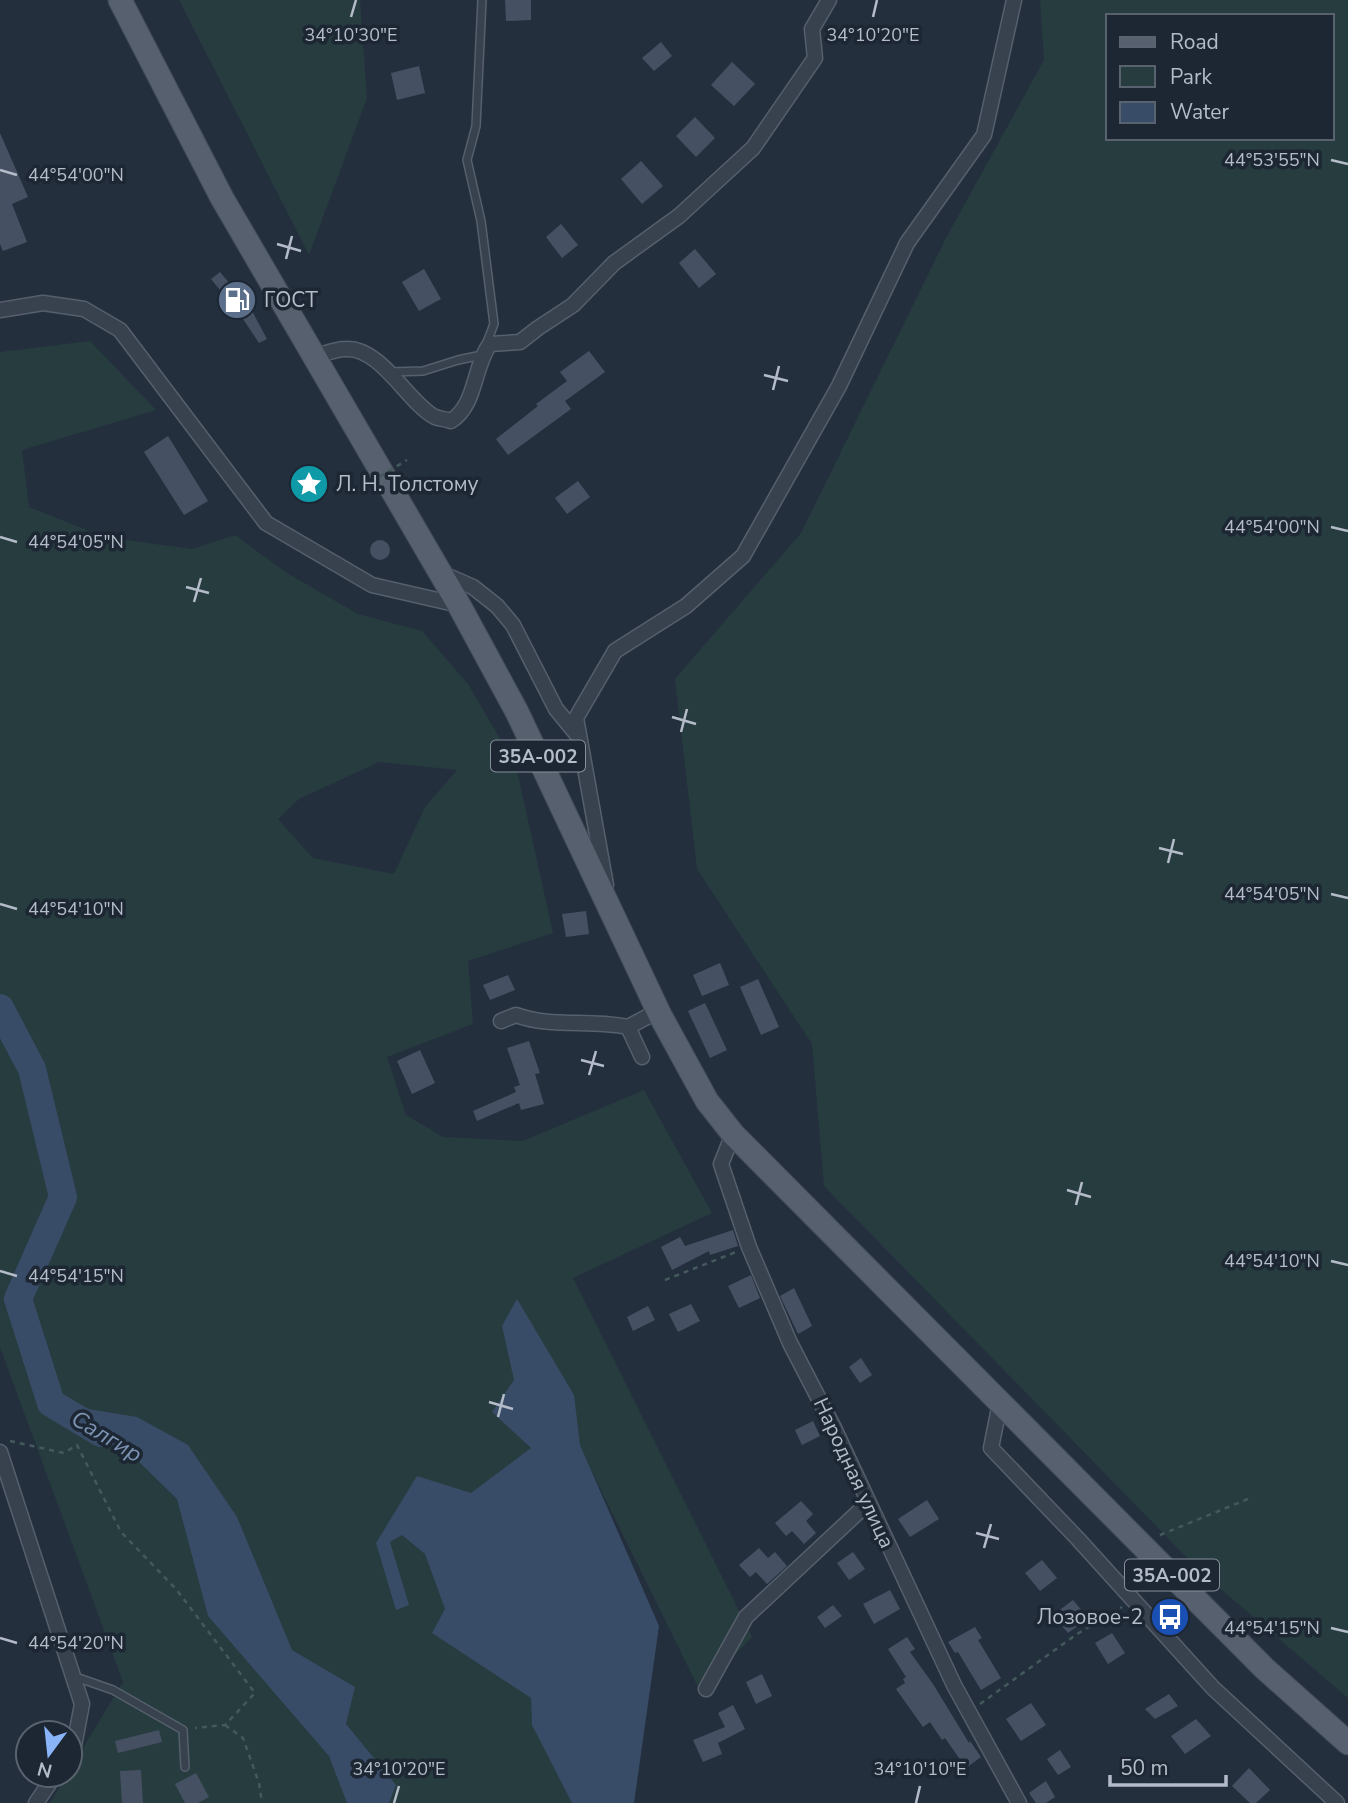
<svg xmlns="http://www.w3.org/2000/svg" width="1348" height="1803" viewBox="0 0 1348 1803" font-family="'Nunito Sans',sans-serif">
<style>
.green{fill:#263c3f;fill-rule:evenodd}
.water{fill:#394c67}
.lines{fill:none;stroke-linecap:round;stroke-linejoin:round}
.river{stroke:#394c67;stroke-width:28}
.building{fill:#455162}
.lane-casing{stroke:#565f6c;stroke-width:10}
.street-casing{stroke:#565f6c;stroke-width:17}
.primary-casing{stroke:#414a57;stroke-width:25}
.path{stroke:#44595c;stroke-width:2.5;stroke-dasharray:5 5;stroke-linecap:butt}
.lane{stroke:#38414e;stroke-width:7}
.street{stroke:#38414e;stroke-width:14}
.primary{stroke:#56606e;stroke-width:23}
.path-bridge{stroke:#44595c;stroke-width:2.5;stroke-dasharray:5 5;stroke-linecap:butt}
.ticks{fill:none;stroke:#b4bcc9;stroke-width:2.5}
.labels{text-anchor:middle;stroke-width:7;stroke-linejoin:round;paint-order:stroke}
.shield{fill:#1d2633;stroke:#878f9c;stroke-width:2}
.shield-label{font-size:19px;font-weight:bold;fill:#b4bcc9}
.poi-label{font-size:21px;fill:#b4bcc9;stroke:#1d2633;text-anchor:start}
.street-label{font-size:21px;fill:#b4bcc9;stroke:#1d2633}
.water-label{font-size:23px;font-style:italic;fill:#7c92b1;stroke:#1d2633}
.ticks-label{font-size:18px;text-anchor:middle;fill:#b4bcc9;stroke:#1d2633;stroke-width:7;stroke-linejoin:round;paint-order:stroke}
</style>
<rect width="100%" height="100%" fill="#242f3e"/>
<g class="green">
<path d="M179,0H360L367,98L309,255Z"/>
<path d="M1040,0H1348V1698L1203,1574L824,1186L812,1044L697,869L675,679L801,533L946,238L1044,60ZM1108,16H1332V138H1108Z"/>
<path d="M90,341L156,410L22,450L29,507L104,537L192,549L235,535L287,573L358,614L422,631L468,684L516,766L553,933L468,961L473,1024L387,1057L406,1115L443,1137L523,1141L644,1090L712,1213L573,1278L752,1637L700,1691L587,1462L589,1803H50L67,1775H70V1769L123,1682L0,1347V352ZM379,762L457,770L425,807L394,874L313,858L278,819L299,799Z"/>
</g>
<g class="water">
<path d="M517,1299L574,1395L580,1445L659,1626L634,1803H572L532,1725L531,1698L432,1633L445,1609L425,1554L402,1535L390,1542L409,1605L396,1610L376,1543L417,1476L471,1493L531,1448L492,1412L514,1380L502,1326Z"/>
<path d="M69,1406L137,1417L188,1445L237,1517L292,1650L355,1687L346,1724L396,1785L389,1803H347L329,1756L208,1616L177,1499L132,1455L67,1423Z"/>
</g>
<g class="lines">
<path class="river" d="M0,1008L32,1069L63,1197L18,1299L51,1403L101,1433"/>
</g>
<g class="building">
<path d="M505,0H531V20L506,21Z"/>
<path d="M661,42L672,56L654,71L642,58Z"/>
<path d="M732,62L755,84L734,106L711,85Z"/>
<path d="M419,66L425,93L397,100L391,73Z"/>
<path d="M695,117L715,138L696,157L676,136Z"/>
<path d="M0,133L28,197L12,204L27,242L3,251L0,244Z"/>
<path d="M641,161L663,186L642,204L621,179Z"/>
<path d="M561,224L578,245L562,258L546,237Z"/>
<path d="M695,249L716,274L699,288L679,263Z"/>
<path d="M424,269L441,299L419,311L402,282Z"/>
<path d="M220,272L251,309L267,339L259,343L241,316L211,279Z"/>
<path d="M589,351L605,372L565,401L571,409L508,455L496,439L538,406L536,404L567,381L560,372Z"/>
<path d="M168,436L208,501L184,515L144,452Z"/>
<path d="M578,481L590,497L567,514L555,498Z"/>
<circle cx="380" cy="550" r="10"/>
<path d="M586,911L589,934L566,937L562,914Z"/>
<path d="M720,963L729,985L702,996L693,975Z"/>
<path d="M508,975L515,990L490,1000L483,985Z"/>
<path d="M758,979L779,1027L761,1035L740,987Z"/>
<path d="M705,1003L727,1050L710,1058L688,1011Z"/>
<path d="M529,1041L540,1073L535,1074L544,1104L521,1110L519,1103L477,1121L473,1111L516,1092L514,1087L520,1085L507,1048Z"/>
<path d="M420,1050L435,1083L412,1094L397,1061Z"/>
<path d="M733,1230L738,1246L710,1255L709,1251L672,1270L661,1247L680,1237L685,1246Z"/>
<path d="M751,1275L760,1298L739,1308L728,1286Z"/>
<path d="M794,1288L812,1326L798,1334L780,1296Z"/>
<path d="M691,1304L700,1321L678,1332L669,1314Z"/>
<path d="M648,1306L655,1320L633,1331L627,1317Z"/>
<path d="M861,1358L872,1375L860,1383L849,1367Z"/>
<path d="M813,1421L820,1436L802,1445L795,1430Z"/>
<path d="M927,1500L939,1519L910,1537L898,1519Z"/>
<path d="M801,1501L813,1514L806,1521L816,1533L804,1544L792,1531L786,1536L775,1523Z"/>
<path d="M759,1548L768,1558L775,1552L787,1566L767,1584L756,1572L750,1577L739,1565Z"/>
<path d="M853,1552L865,1569L849,1580L837,1563Z"/>
<path d="M1042,1560L1057,1578L1040,1591L1025,1573Z"/>
<path d="M890,1590L900,1609L874,1624L863,1604Z"/>
<path d="M1073,1600L1088,1618L1068,1633L1053,1615Z"/>
<path d="M833,1605L842,1616L825,1628L817,1617Z"/>
<path d="M975,1627L982,1638L978,1640L1001,1678L981,1690L958,1652L955,1653L948,1642Z"/>
<path d="M1112,1633L1125,1653L1108,1664L1095,1643Z"/>
<path d="M907,1637L915,1649L910,1652L933,1684L969,1743L970,1741L981,1757L966,1768L945,1738L942,1740L930,1722L923,1727L896,1689L905,1683L903,1679L906,1677L888,1649Z"/>
<path d="M762,1674L772,1696L756,1704L746,1682Z"/>
<path d="M1169,1694L1178,1706L1155,1719L1145,1709Z"/>
<path d="M1031,1703L1046,1725L1021,1741L1006,1719Z"/>
<path d="M733,1705L745,1729L718,1743L722,1754L703,1762L693,1740L725,1727L718,1713Z"/>
<path d="M1196,1719L1211,1736L1185,1754L1171,1736Z"/>
<path d="M159,1730L162,1742L118,1753L115,1741Z"/>
<path d="M1060,1750L1071,1767L1058,1775L1047,1759Z"/>
<path d="M1249,1768L1270,1790L1256,1803H1250L1232,1786Z"/>
<path d="M141,1770L143,1803H122L120,1771Z"/>
<path d="M196,1773L209,1797L198,1803H185L175,1784Z"/>
<path d="M1046,1781L1055,1797L1046,1803H1036L1029,1793Z"/>
</g>
<g class="lines">
<g class="lane-casing">
<g id="lane">
<path d="M391,372L423,371L458,360L482,355L494,324L481,221L467,160L476,126L482,0"/>
<path d="M73,1676L113,1690L183,1730L185,1767"/>
</g>
</g>
<g class="street-casing">
<g id="street">
<path d="M0,310L43,303L84,309L120,330L266,523L372,585L459,605"/>
<path d="M314,357C324,354 335,349 346,349C381,347 408,403 435,417C440,419 446,419 451,421C477,404 473,367 490,344L520,342L538,328L573,305L614,263L679,216L753,148L815,58L812,29L829,0"/>
<path d="M441,573L473,587L497,606L513,625L556,709L579,737"/>
<path d="M606,885L576,718L615,651L686,606L743,556L839,386L907,243L984,135L1014,0"/>
<path d="M501,1021L516,1015C551,1028 590,1019 628,1027L658,1011"/>
<path d="M628,1027L642,1057"/>
<path d="M733,1134L721,1164L749,1247L790,1343L835,1430L954,1685L1019,1803"/>
<path d="M1000,1403L991,1448L1078,1539L1213,1688L1337,1803"/>
<path d="M0,1452L82,1704L74,1746L70,1752"/>
<path d="M706,1689L746,1617L868,1503"/>
<path d="M36,1803L55,1775"/>
</g>
</g>
<g class="primary-casing">
<path id="primary" d="M120,0L222,198L459,605L517,712L660,1015L707,1101L733,1134L1264,1668L1348,1743"/>
</g>
<g class="path">
<path d="M665,1280L736,1252"/>
<path d="M10,1441L64,1453L77,1445L121,1532L176,1589L255,1693L225,1725L195,1728"/>
<path d="M1160,1535L1248,1499"/>
<path d="M980,1704L1077,1634L1122,1607"/>
<path d="M225,1725L243,1738L259,1783L262,1803"/>
</g>
<use href="#lane" class="lane"/>
<use href="#street" class="street"/>
<use href="#primary" class="primary"/>
<path class="path-bridge" d="M354,492L407,460"/>
</g>
<path class="ticks" d="M351,17L356,0M873,17L877,0M1331,160L1348,164M0,170L17,175M277,244L301,251M286,259L292,236M764,375L788,381M773,390L779,366M1331,527L1348,531M0,537L17,542M186,587L209,593M194,602L201,578M672,717L696,724M681,732L687,709M1159,848L1183,854M1168,863L1174,839M1331,894L1348,898M0,904L17,909M581,1060L604,1066M589,1075L596,1051M1067,1190L1091,1197M1076,1205L1082,1182M1331,1261L1348,1265M0,1271L17,1276M489,1402L513,1409M498,1417L504,1394M976,1533L999,1539M984,1548L991,1524M1331,1628L1348,1632M0,1638L17,1643M394,1803L399,1786M916,1803L920,1786"/>
<defs>
<g id="fuel-disc" transform="scale(2.0125)"><circle r="9.5" fill="#5c6f8a" stroke="#1d2633"/><path d="M-5.5-6h7V0h2V4h1.3V-2.5L3-4.5l.8-.8L6-3V5H2.5V1h-1V6h-7ZM-4.2-4.7v3.2H.2V-4.7Z" fill="#fff"/></g>
<g id="sight-disc" transform="scale(2.0125)"><circle r="9.5" fill="#0f9aa8" stroke="#1d2633"/><path d="M0-6L1.8-2.2L6-1.7L2.9 1.2L3.7 5.4L0 3.3L-3.7 5.4L-2.9 1.2L-6-1.7L-1.8-2.2Z" fill="#fff"/></g>
<g id="bus-disc" transform="scale(2.0125)"><circle r="9.5" fill="#1a4fb4" stroke="#1d2633"/><path d="M-5-6H5V4H4V6H2V4H-2V6H-4V4H-5ZM-3.5-4V0h7V-4ZM-3.5 1.2v1.5H-2V1.2ZM2 1.2v1.5H3.5V1.2Z" fill="#fff"/></g>
</defs>
<g fill-rule="evenodd">
<use href="#fuel-disc" x="237" y="300"/>
<use href="#sight-disc" x="309" y="484"/>
<use href="#bus-disc" x="1170" y="1617"/>
</g>
<g class="labels">
<g class="shield">
<rect x="491" y="740.5" width="94" height="31" rx="5"/>
<rect x="1125" y="1559.5" width="94" height="31" rx="5"/>
</g>
<g class="shield-label">
<text x="538" y="763">35А-002</text>
<text x="1172" y="1582">35А-002</text>
</g>
<g class="poi-label">
<text x="264" y="307">ГОСТ</text>
<text x="336" y="491">Л. Н. Толстому</text>
<text x="1143" y="1624" text-anchor="end">Лозовое-2</text>
</g>
<g class="street-label">
<text transform="translate(854 1473) rotate(65)" y="7">Народная улица</text>
</g>
<g class="water-label">
<text transform="translate(107 1436) rotate(31)" y="8">Салгир</text>
</g>
</g>
<g class="ticks-label">
<text x="351" y="41">34°10'30"E</text>
<text x="873" y="41">34°10'20"E</text>
<text x="1272" y="166">44°53'55"N</text>
<text x="76" y="181">44°54'00"N</text>
<text x="1272" y="533">44°54'00"N</text>
<text x="76" y="548">44°54'05"N</text>
<text x="1272" y="900">44°54'05"N</text>
<text x="76" y="915">44°54'10"N</text>
<text x="1272" y="1267">44°54'10"N</text>
<text x="76" y="1282">44°54'15"N</text>
<text x="1272" y="1634">44°54'15"N</text>
<text x="76" y="1649">44°54'20"N</text>
<text x="399" y="1775">34°10'20"E</text>
<text x="920" y="1775">34°10'10"E</text>
</g>
<rect x="1106" y="14" width="228" height="126" fill="#1d2633" stroke="#59626f" stroke-width="2"/>
<rect x="1120" y="37" width="35" height="10" fill="#56606e" stroke="#59626f" stroke-width="2"/>
<text x="1170" y="49" font-size="21" fill="#b4bcc9">Road</text>
<rect x="1120" y="66" width="35" height="21" fill="#263c3f" stroke="#59626f" stroke-width="2"/>
<text x="1170" y="84" font-size="21" fill="#b4bcc9">Park</text>
<rect x="1120" y="102" width="35" height="21" fill="#394c67" stroke="#59626f" stroke-width="2"/>
<text x="1170" y="119" font-size="21" fill="#b4bcc9">Water</text>
<g transform="translate(49 1754) rotate(195)"><circle r="33" fill="#1d2633" stroke="#59626f" stroke-width="2"/>
<path d="M0-5L12 26L0 18L-12 26Z" fill="#8ab4f8"/>
<text y="-10" font-size="19" font-weight="bold" text-anchor="middle" fill="#b4bcc9">N</text>
</g>
<path d="M1110 1775v10h116v-10" fill="none" stroke="#b4bcc9" stroke-width="3.5"/>
<text x="1120" y="1775" font-size="21" fill="#b4bcc9" stroke="#1d2633" stroke-width="5" paint-order="stroke">50 m</text>
</svg>
